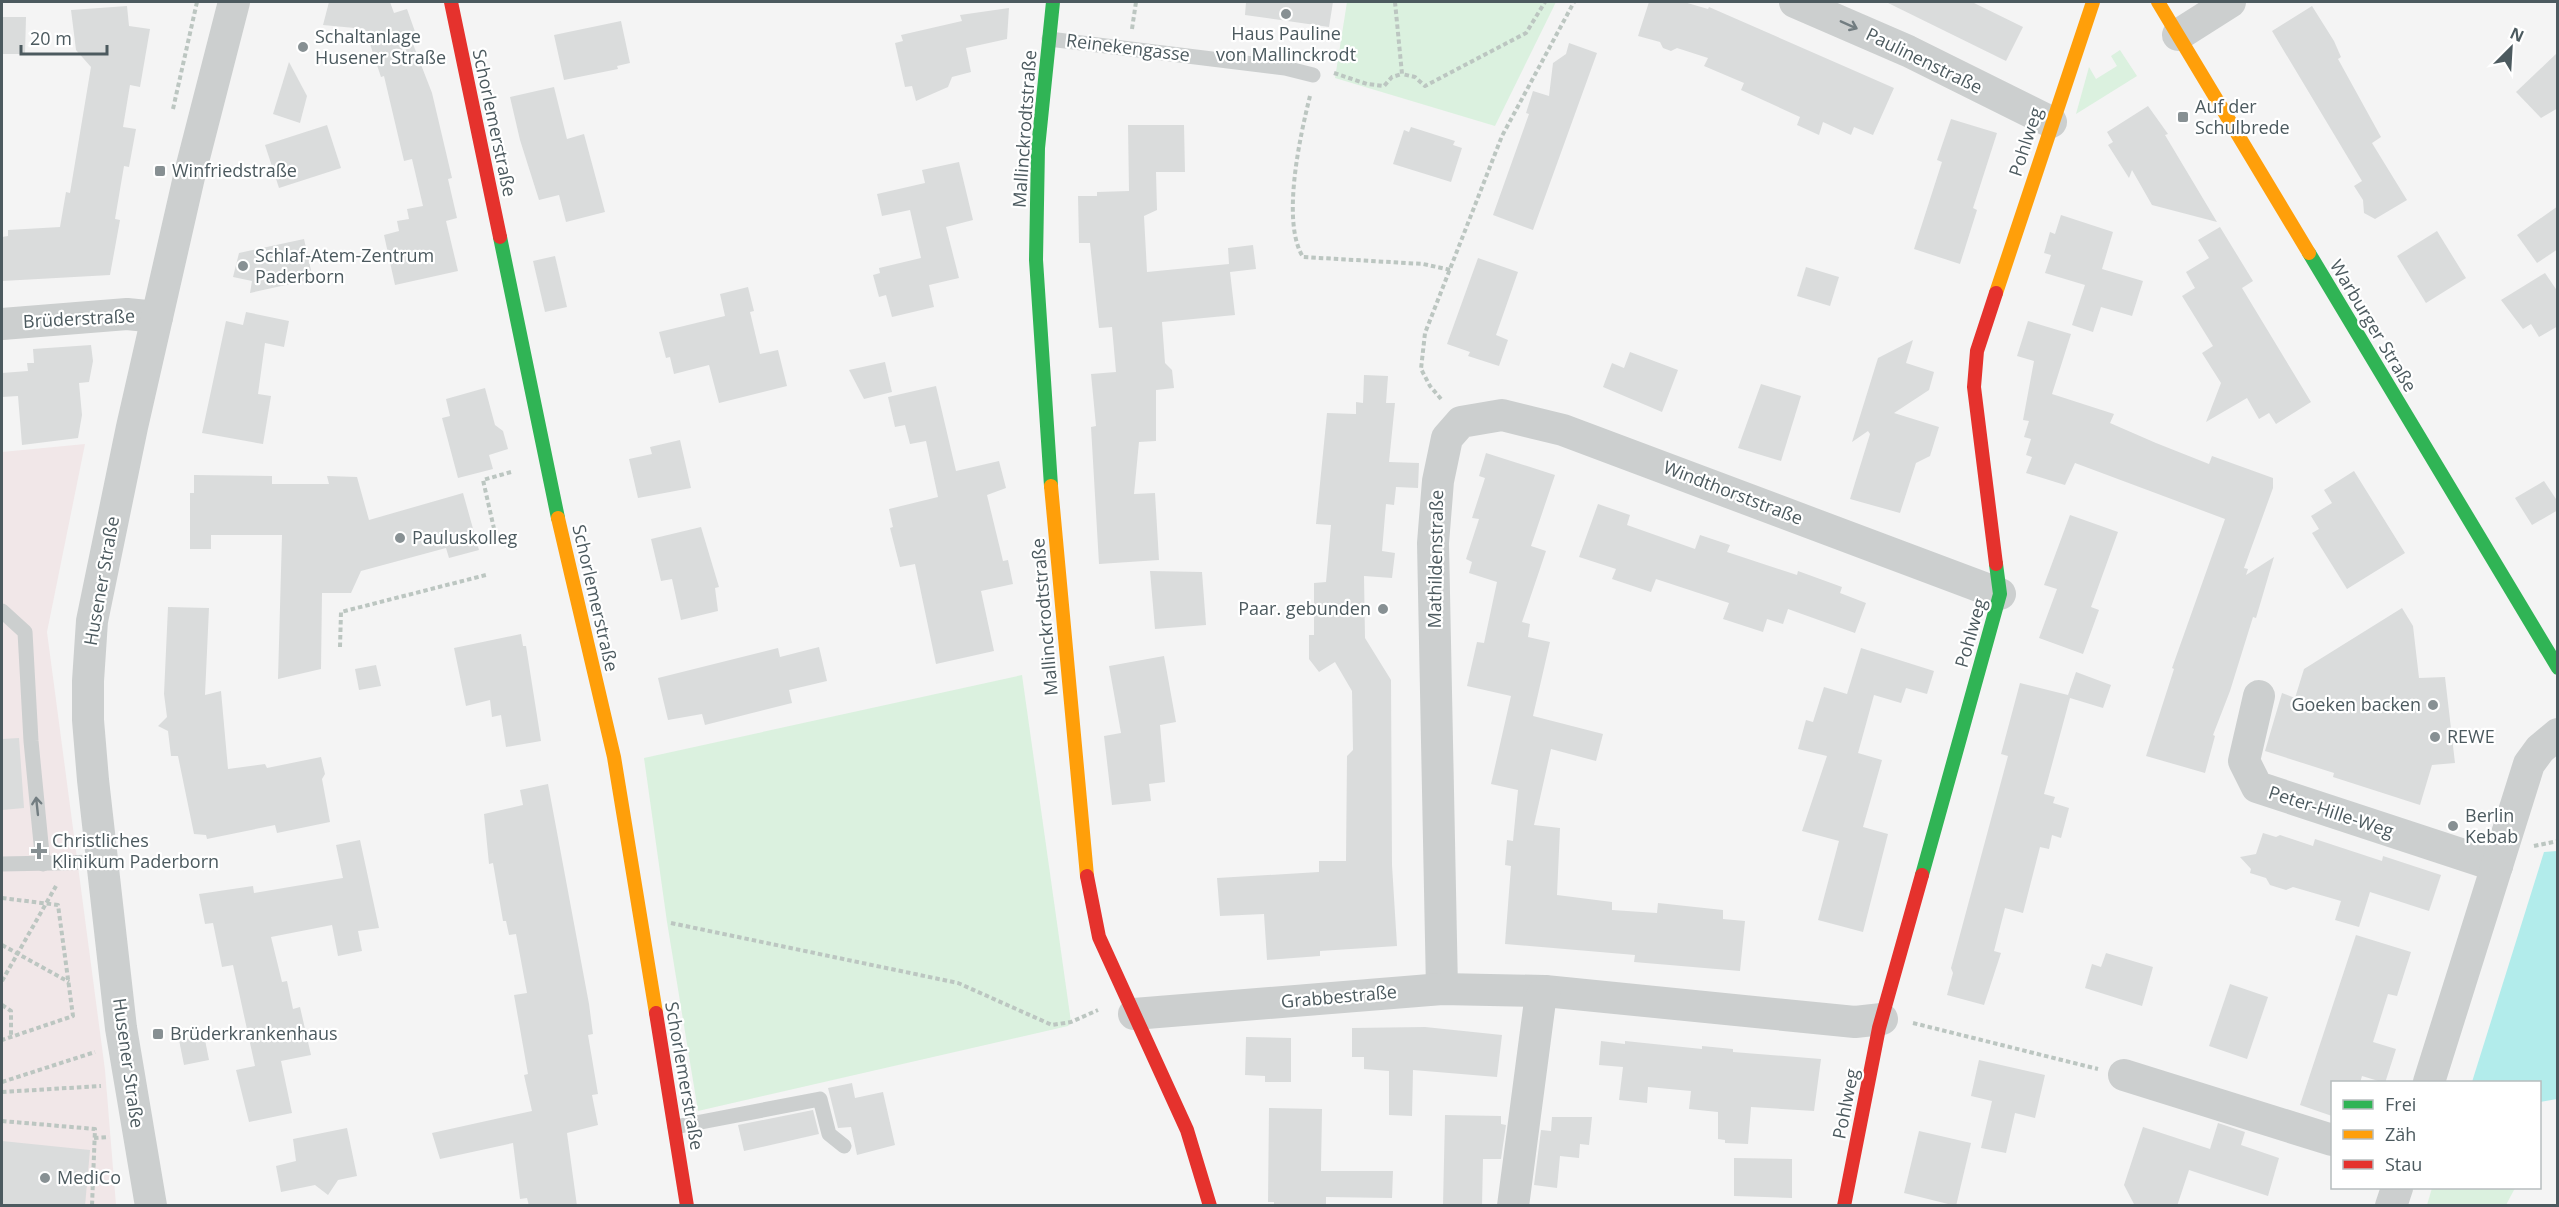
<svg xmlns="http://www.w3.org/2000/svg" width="2559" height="1207" viewBox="0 0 2559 1207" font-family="'Open Sans',sans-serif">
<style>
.medical{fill:#f1e7e8}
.green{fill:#dbf1df}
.water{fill:#b2eceb}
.building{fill:#dadcdc}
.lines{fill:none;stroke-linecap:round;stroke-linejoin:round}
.path{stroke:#bcc6c1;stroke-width:4;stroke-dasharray:4.5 3;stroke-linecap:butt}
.lane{stroke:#cccfcf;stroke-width:15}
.street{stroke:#cccfcf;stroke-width:32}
.fast{stroke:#30b455;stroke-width:14}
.slow{stroke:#ff9f0a;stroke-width:14}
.jam{stroke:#e5322d;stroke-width:14}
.oneway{stroke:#727d81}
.poi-dot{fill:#879093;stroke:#fff;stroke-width:2}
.labels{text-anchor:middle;stroke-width:4.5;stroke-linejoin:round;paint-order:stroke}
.poi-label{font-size:18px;fill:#4c5a5f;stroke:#fff;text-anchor:start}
.street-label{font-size:18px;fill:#4c5a5f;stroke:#fff}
</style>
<rect width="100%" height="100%" fill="#f4f4f4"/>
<path class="medical" d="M85,444L47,632L105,1070L116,1205H2V452Z"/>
<g class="green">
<path d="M1347,2H1556L1495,126L1335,78Z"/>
<path d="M2120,50L2137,76L2076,114L2089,67L2096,79L2117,66L2111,56Z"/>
<path d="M1022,675L1071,1022L1068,1026L698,1111L667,922L644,758Z"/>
<path d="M2432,1188H2515L2506,1205H2427Z"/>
</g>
<path class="water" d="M2557,851V1099L2540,1102V1082H2472L2544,852Z"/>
<g class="building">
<path d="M329,2H390L394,13L407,9L419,43L413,44L432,93L452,178L448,179L457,218L446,221L458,271L395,285L384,235L399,231L397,221L409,219L407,209L423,206L412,159L404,161L384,76L381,77L365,29L323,25Z"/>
<path d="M1246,2H1333L1329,27L1245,15Z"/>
<path d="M1649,2H1684L1708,9L1709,7L1894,88L1873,135L1854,127L1851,135L1823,122L1819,135L1797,125L1800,117L1741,90L1744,83L1704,66L1708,58L1677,48L1671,51L1663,48L1660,42L1638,36Z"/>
<path d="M1886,2H1972L2023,27L2006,61Z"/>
<path d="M127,6L129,26L150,29L140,87L130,85L123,127L136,129L129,167L124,166L115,219L120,220L110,275L2,281V237L8,236V230L60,227L66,192L70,193L91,67L76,50L71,10Z"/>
<path d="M2312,6L2334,41L2341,57L2338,59L2381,137L2372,143L2407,200L2375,219L2364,213L2363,200L2354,186L2362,181L2272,31Z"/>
<path d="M1009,8L1007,39L966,48L971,72L952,77L948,87L916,101L912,86L905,87L895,43L903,41L901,35L962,21L960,15Z"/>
<path d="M2,17H26L25,54H2Z"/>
<path d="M621,21L630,63L617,66L618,69L564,80L554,35Z"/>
<path d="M1569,43L1597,53L1533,230L1493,215L1529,114L1526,113L1533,91L1549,96L1553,63L1566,54Z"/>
<path d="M2558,52V108L2541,118L2516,92Z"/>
<path d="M289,62L307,96L300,123L273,114Z"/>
<path d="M554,87L567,139L584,134L605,212L566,222L559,195L539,200L520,140L510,97Z"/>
<path d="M2148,106L2168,134L2165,135L2217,222L2152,205L2132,170L2129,178L2108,145L2113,142L2107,132Z"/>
<path d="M1951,119L1997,133L1973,208L1977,210L1960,264L1914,249L1942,162L1937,160Z"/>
<path d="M327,125L341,168L279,188L265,145Z"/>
<path d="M1128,125H1184L1185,172H1156L1157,210L1144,216L1147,272L1229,264L1228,248L1253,245L1256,269L1230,272L1235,315L1162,322L1165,363L1172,370L1174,388L1156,390V441L1139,442L1134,494L1155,493L1159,560L1099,564L1091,427L1096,426L1091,374L1116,372L1112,327L1099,328L1090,243H1079L1078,196H1097V192L1129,191Z"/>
<path d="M1411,127L1455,141L1453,145L1462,148L1451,182L1393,164L1404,130L1409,132Z"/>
<path d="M959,162L973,220L946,227L959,278L929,285L934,307L892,317L886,295L879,297L873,275L880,273L879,268L921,258L910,210L882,216L877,194L925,183L922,170Z"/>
<path d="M2558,206V249L2537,263L2517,235Z"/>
<path d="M2061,215L2113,232L2102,269L2143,281L2132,316L2101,307L2093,332L2072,325L2085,285L2045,273L2051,255L2044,253L2050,232L2055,234Z"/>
<path d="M2220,227L2253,281L2242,288L2311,402L2276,424L2269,413L2259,419L2247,398L2206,422L2221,383L2202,353L2213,346L2182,296L2195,288L2186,272L2209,258L2198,240Z"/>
<path d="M2437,231L2466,278L2426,303L2397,256Z"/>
<path d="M304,239L313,279L250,293L252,281L233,277L239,253Z"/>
<path d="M555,256L567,307L545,312L533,261Z"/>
<path d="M1478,258L1518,272L1496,335L1508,340L1499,366L1468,356L1470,352L1447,344Z"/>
<path d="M1806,267L1839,277L1830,306L1797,296Z"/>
<path d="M2545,273L2558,292V326L2539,337L2531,324L2523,329L2501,300Z"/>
<path d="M748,287L754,311L750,312L760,354L778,350L787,386L719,403L709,365L674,374L670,357L666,358L659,332L725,316L720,294Z"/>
<path d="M246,312L289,321L284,347L265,343L258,394L271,396L263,444L202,433L226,321L243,325Z"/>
<path d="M2028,321L2071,334L2052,394L2114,414L2110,423L2156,443L2209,464L2212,456L2273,478V488L2244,568L2248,569L2246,575L2274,557L2256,618L2253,617L2230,691L2213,735L2215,736L2205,773L2146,756L2174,669L2172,668L2225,519L2075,463L2065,485L2026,473L2032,457L2026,455L2031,439L2024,437L2029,421L2023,420L2034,361L2017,356Z"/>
<path d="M1913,340L1906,363L1934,372L1929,390L1894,413L1939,427L1930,456L1916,463L1900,513L1850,499L1870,434L1868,431L1852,442L1878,358Z"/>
<path d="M91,345L93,361L89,382L79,383L82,415L78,438L22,445L18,396L2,397V373L28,371L27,363H34L33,349Z"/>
<path d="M1630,352L1678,370L1662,412L1603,387L1612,363L1624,368Z"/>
<path d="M885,362L892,392L864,399L849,370Z"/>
<path d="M1364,375L1388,376L1386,403H1395L1389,462L1419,463L1418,488L1396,487L1394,505L1386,504L1382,551L1395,553L1392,578L1364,576L1365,638L1391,680L1392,865L1397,946L1320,951V956L1267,960L1264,914L1220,916L1217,878L1319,872V861H1346L1347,756L1353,750L1352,691L1335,662L1319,672L1309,659V635H1314V583L1326,582L1331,525L1316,524L1327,413L1356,414V402L1363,403Z"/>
<path d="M1761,384L1801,396L1781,461L1738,448Z"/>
<path d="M936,386L956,471L999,461L1006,488L987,495L1003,561L1008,560L1013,584L981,591L994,651L936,664L915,564L900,567L890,528L893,527L889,509L938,497L926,441L910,444L905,425L895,427L888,397Z"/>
<path d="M485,388L495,425L503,431L508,449L489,455L493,469L458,478L442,418L450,416L446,399Z"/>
<path d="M680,440L691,488L638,498L629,459L652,454L650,447Z"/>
<path d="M1486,453L1555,475L1531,546L1546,551L1522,622L1530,624L1528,637L1550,642L1533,716L1603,734L1596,761L1551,749L1534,825L1560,828L1557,895L1612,902V910L1657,913L1658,903L1723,910V919L1745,921L1740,971L1634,962L1635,955L1505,944L1511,866L1505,865L1507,840L1513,841L1518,790L1491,784L1511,696L1467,686L1477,642L1484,643L1497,582L1469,573L1472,562L1466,559L1479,519L1472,518L1485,478L1479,476Z"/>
<path d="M2354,471L2405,553L2347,589L2312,533L2319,529L2311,516L2332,503L2324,490Z"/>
<path d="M194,475L272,476V484H329L327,476L357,477L369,520L463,493L479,550L449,558L446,548L361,571L351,593H322L321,669L278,679L282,535H211V549H190V493H194Z"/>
<path d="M2544,481L2558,502V510L2532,525L2515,498Z"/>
<path d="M1598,504L1630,515L1627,525L1695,549L1700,535L1730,545L1727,552L1797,575L1798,571L1842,587L1840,593L1866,603L1855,633L1788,609L1783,624L1767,619L1763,632L1723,619L1729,603L1656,579L1651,592L1612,579L1616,569L1579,557Z"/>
<path d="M2070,515L2118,532L2091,607L2099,610L2083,654L2039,638L2057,589L2044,585Z"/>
<path d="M701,527L719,587L715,588L718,611L681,620L672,579L661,581L651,539Z"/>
<path d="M1150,571L1202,572L1206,625L1155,629Z"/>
<path d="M168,607L209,608L205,695L221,691L228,769L265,764L267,768L321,757L325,774L322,779L330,822L277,833L275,825L207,839L206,835L194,834L178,756H171L168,731L158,726L167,717L164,694Z"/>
<path d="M2402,608L2413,626L2419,678L2445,677L2455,763L2432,765L2420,805L2333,777L2334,773L2265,751L2282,693L2295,698L2304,669Z"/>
<path d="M521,634L523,646H526L541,741L506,747L501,715L492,717L490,700L466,706L454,648Z"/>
<path d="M819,647L827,681L789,690L792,703L705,725L702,714L668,720L658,678L778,648L780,657Z"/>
<path d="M1861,648L1934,671L1927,694L1906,688L1901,703L1874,695L1858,753L1882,760L1863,827L1888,834L1863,932L1818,920L1839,841L1802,831L1827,756L1798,749L1806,720L1813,722L1824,687L1847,694Z"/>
<path d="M1164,656L1176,722L1160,725L1165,782L1149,784L1151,801L1112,805L1104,736L1121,733L1109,666Z"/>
<path d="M376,665L381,686L359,690L355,669Z"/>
<path d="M2076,672L2111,685L2103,708L2070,698L2044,794L2055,797L2053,803L2069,808L2061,838L2052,835L2049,849L2040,847L2023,913L2005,908L1994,951L2001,953L1984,1005L1947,995L1953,973L1951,968L2008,756L2001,754L2020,683L2068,695Z"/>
<path d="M19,738L24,808L2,810V739Z"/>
<path d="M548,784L589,1004L593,1034L588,1035L598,1094L592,1095L598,1125L567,1133L577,1206H529L527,1198L520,1199L513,1143L440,1159L432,1133L532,1111L524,1075L528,1074L514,995L527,993L516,934L509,935L506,921H503L493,863L489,864L484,814L523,805L520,790Z"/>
<path d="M2263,833L2276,837L2280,835L2313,846L2315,839L2382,861L2383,856L2441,875L2429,911L2370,892L2359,927L2335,920L2341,901L2293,887L2286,890L2270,885L2266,878L2250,873L2251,869L2240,857L2256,854Z"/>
<path d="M360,840L379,928L358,931L362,951L338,956L332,925L271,937L282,982L287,981L293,1009L300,1007L311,1055L281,1061L292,1113L249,1122L236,1070L255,1066L233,965L222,967L213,923L205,924L199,894L253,886L254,893L343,878L336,845Z"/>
<path d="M2356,935L2411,952L2397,996L2388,994L2373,1042L2396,1049L2385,1083L2362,1076L2360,1083H2332V1116L2300,1105Z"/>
<path d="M2106,953L2153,967L2142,1006L2085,988L2092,964L2101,967Z"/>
<path d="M2230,984L2268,997L2247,1059L2209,1046Z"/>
<path d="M1425,1027L1502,1035L1497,1077L1413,1070L1412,1116L1389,1115V1071L1364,1069V1057H1352V1028Z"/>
<path d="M204,1035L209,1060L184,1065L179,1040Z"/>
<path d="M1246,1037L1291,1038V1082H1265V1076L1245,1075Z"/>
<path d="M1601,1041L1625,1044V1041L1702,1049V1046L1733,1049V1052L1821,1059L1814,1111L1751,1107L1748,1144L1725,1143V1140L1718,1139V1112L1689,1109L1691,1091L1648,1087L1647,1103L1619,1100L1623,1067L1599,1065Z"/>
<path d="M1979,1060L2045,1075L2035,1118L2015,1113L2006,1153L1981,1148L1992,1101L1971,1096Z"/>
<path d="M852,1083L855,1098L883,1092L895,1145L857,1155L851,1127L838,1128L828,1088Z"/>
<path d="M1269,1108L1322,1109L1321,1171H1393L1392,1198L1326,1197V1206H1274V1202H1268Z"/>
<path d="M813,1110L819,1134L744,1151L738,1125Z"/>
<path d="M1445,1115L1501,1116V1124L1506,1125L1501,1159H1483L1482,1206H1443Z"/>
<path d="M1552,1117H1592L1589,1145L1580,1144L1579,1158L1560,1156L1557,1188L1534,1185L1541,1130L1551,1131Z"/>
<path d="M2218,1123L2245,1132L2241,1145L2279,1158L2268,1196L2189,1170L2177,1206H2135L2124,1185L2143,1127L2210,1149Z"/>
<path d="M347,1128L357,1176L338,1180L328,1195L315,1185L281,1192L276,1166L296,1161L293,1139Z"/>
<path d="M1919,1131L1971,1143L1956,1206L1904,1193Z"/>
<path d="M2,1141L90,1150L85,1206H2Z"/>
<path d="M1734,1158L1792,1159V1198L1734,1196Z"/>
</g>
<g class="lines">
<g class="path">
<path d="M1395,2L1402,74L1415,77L1425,86L1526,33L1545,2"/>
<path d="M1132,29L1136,2"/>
<path d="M1334,73L1367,84L1384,86L1392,77L1402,74"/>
<path d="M1310,96C1300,136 1281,222 1303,257L1423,264L1451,270"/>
<path d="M173,109L197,2"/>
<path d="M1441,399L1430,386L1421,369L1425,333L1502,136L1574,2"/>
<path d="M511,472L483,480L497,542L517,548"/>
<path d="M340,647L341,612L486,575"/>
<path d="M2534,846L2558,841"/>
<path d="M2,898L58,905L73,1016L2,1040"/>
<path d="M671,923L958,983L1052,1025L1071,1022L1098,1010"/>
<path d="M2,945L69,982"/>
<path d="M2,981L56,886"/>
<path d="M2,1005L11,1011V1037"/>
<path d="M1913,1023L2098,1069"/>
<path d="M2,1082L95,1052"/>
<path d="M2,1092L101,1086"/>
<path d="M2,1121L95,1129L92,1206"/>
<path d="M94,1138L109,1137"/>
</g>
<g class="lane">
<path d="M1049,39L1285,68L1313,75"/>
<path d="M2,611L25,632L31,741L43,864"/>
<path d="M2,864L103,862"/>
<path d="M675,1127L820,1099L829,1134L844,1146"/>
</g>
<g class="street">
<path d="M1795,2L1908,51L2051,122"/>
<path d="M2178,35L2230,2"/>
<path d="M2,324L127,314L157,317"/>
<path d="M2259,696L2244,761L2257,787L2497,866"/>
<path d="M1442,989L1433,543L1438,481L1447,438L1461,422L1502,415L1563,430L2000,594"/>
<path d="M1134,1014L1442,989L1545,991L1855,1022L1882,1019"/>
<path d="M2124,1075L2332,1140"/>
<path d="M2429,1082L2529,764L2540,749L2558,734"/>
<path d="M151,1206L121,1028L93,780L88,720V681L92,621L132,427L189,177L234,2"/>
<path d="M1513,1206L1540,1001L1545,991"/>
<path d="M2391,1206L2397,1188"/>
</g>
<g class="fast">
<path d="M500,237L558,518"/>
<path d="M2309,253L2558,668"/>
<path d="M1051,486L1036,260L1038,148L1053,2"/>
<path d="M1922,875L2000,594L1996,564"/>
</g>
<g class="slow">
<path d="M2158,2L2309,253"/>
<path d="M1996,293L2093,2"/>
<path d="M1051,486L1087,876"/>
<path d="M558,518L614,757L656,1013"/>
</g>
<g class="jam">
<path d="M451,2L500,237"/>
<path d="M1996,564L1974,387L1977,351L1996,293"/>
<path d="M1087,876L1099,937L1187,1130L1210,1206"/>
<path d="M656,1013L687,1206"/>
<path d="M1844,1206L1879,1028L1922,875"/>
</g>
</g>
<defs><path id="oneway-shaft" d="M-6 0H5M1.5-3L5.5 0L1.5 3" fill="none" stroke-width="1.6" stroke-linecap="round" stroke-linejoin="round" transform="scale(1.5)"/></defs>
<g class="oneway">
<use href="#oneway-shaft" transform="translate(1849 25) rotate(24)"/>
<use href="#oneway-shaft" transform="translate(37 806) rotate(-96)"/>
</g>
<g class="poi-dot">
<circle cx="1286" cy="14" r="6"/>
<circle cx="303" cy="47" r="6"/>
<rect x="2177" y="111" width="12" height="12" rx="3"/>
<rect x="154" y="165" width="12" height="12" rx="3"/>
<circle cx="243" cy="266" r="6"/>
<circle cx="400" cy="538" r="6"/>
<circle cx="1383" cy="609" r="6"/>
<circle cx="2433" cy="705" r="6"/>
<circle cx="2435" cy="737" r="6"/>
<circle cx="2453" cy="826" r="6"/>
<path d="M36 842h6v6h6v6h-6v6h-6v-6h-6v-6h6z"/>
<rect x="152" y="1028" width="12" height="12" rx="3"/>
<circle cx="45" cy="1178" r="6"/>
</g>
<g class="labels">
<g class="poi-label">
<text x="1286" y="40" text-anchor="middle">Haus Pauline<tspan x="1286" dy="21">von Mallinckrodt</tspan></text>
<text x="315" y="43">Schaltanlage<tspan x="315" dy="21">Husener Straße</tspan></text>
<text x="2195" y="113">Auf der<tspan x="2195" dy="21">Schulbrede</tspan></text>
<text x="172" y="177">Winfriedstraße</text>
<text x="255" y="262">Schlaf-Atem-Zentrum<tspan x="255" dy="21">Paderborn</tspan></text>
<text x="412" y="544">Pauluskolleg</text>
<text x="1371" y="615" text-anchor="end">Paar. gebunden</text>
<text x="2421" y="711" text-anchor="end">Goeken backen</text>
<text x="2447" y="743">REWE</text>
<text x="2465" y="822">Berlin<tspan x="2465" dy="21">Kebab</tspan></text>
<text x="52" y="847">Christliches<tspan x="52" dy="21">Klinikum Paderborn</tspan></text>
<text x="170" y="1040">Brüderkrankenhaus</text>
<text x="57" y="1184">MediCo</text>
</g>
<g class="street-label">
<text transform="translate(1128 48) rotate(7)" y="6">Reinekengasse</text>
<text transform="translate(1924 61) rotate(26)" y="6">Paulinenstraße</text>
<text transform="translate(494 123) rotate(78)" y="6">Schorlemerstraße</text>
<text transform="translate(1025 129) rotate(-86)" y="6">Mallinckrodtstraße</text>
<text transform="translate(2026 142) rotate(-72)" y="6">Pohlweg</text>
<text transform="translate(79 319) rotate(-3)" y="6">Brüderstraße</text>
<text transform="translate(2373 326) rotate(59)" y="6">Warburger Straße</text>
<text transform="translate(1733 493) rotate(21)" y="6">Windthorststraße</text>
<text transform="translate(1436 559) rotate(-89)" y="6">Mathildenstraße</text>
<text transform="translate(102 581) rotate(-80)" y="6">Husener Straße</text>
<text transform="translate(595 598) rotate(77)" y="6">Schorlemerstraße</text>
<text transform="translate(1045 617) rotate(-95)" y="6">Mallinckrodtstraße</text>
<text transform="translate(1971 633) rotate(-74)" y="6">Pohlweg</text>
<text transform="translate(2331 812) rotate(18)" y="6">Peter-Hille-Weg</text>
<text transform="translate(1339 997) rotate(-5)" y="6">Grabbestraße</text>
<text transform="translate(128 1063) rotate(82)" y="6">Husener Straße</text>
<text transform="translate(684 1076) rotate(80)" y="6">Schorlemerstraße</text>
<text transform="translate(1846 1104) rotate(-79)" y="6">Pohlweg</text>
</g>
</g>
<rect width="2559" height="1207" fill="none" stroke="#4c5a5f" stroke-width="6"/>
<rect x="2331" y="1081" width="210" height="108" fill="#ffffff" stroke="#b7bdbf" stroke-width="1.5"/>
<rect x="2343" y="1100" width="30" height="9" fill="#30b455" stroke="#b7bdbf" stroke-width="1.5"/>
<text x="2385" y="1111" font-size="18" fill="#4c5a5f">Frei</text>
<rect x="2343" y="1130" width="30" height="9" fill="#ff9f0a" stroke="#b7bdbf" stroke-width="1.5"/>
<text x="2385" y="1141" font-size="18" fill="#4c5a5f">Zäh</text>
<rect x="2343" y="1160" width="30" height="9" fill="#e5322d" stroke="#b7bdbf" stroke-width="1.5"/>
<text x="2385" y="1171" font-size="18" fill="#4c5a5f">Stau</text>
<g transform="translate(2511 48) rotate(24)" stroke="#ffffff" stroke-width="4.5" paint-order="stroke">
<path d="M0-4.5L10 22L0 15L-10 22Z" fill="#4c5a5f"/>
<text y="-9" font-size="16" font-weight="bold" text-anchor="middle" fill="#4c5a5f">N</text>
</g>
<path d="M21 45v9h86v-9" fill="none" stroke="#4c5a5f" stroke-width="3"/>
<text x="30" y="45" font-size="18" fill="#4c5a5f" stroke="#ffffff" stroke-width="4.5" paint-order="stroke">20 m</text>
</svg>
